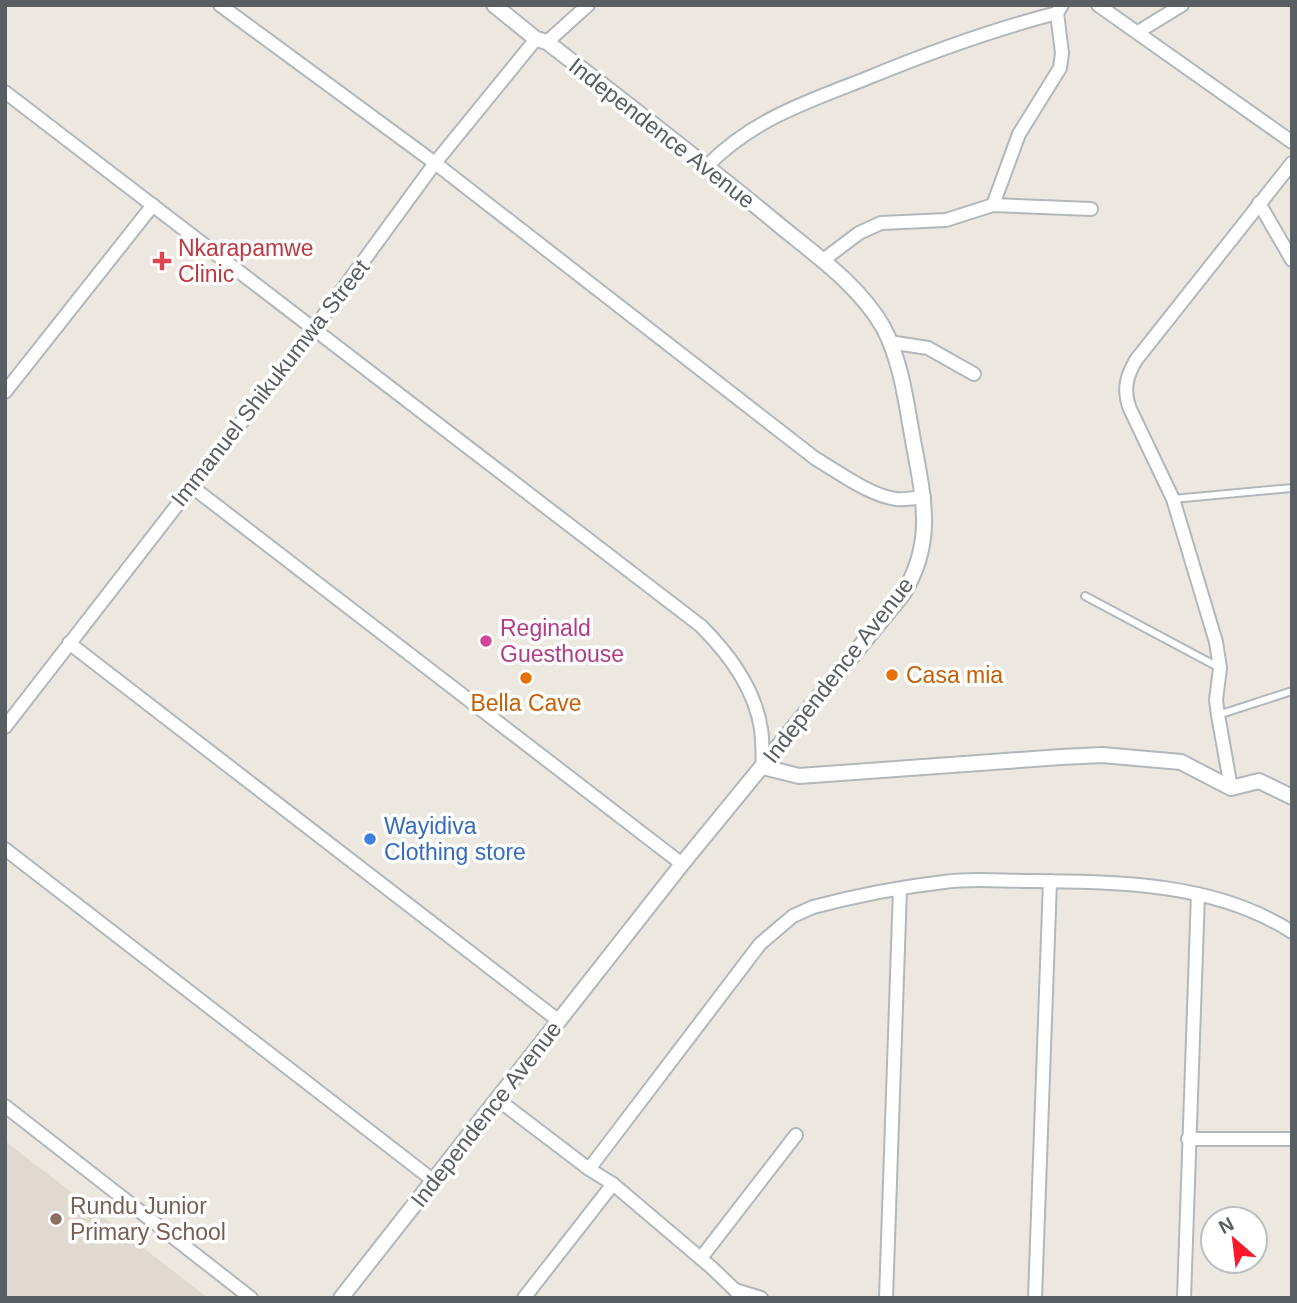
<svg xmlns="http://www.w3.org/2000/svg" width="1297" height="1303" viewBox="0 0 1297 1303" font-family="Arial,sans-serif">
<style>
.education{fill:#dfd9d0}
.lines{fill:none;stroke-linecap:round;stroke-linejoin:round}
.service-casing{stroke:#b2b7bc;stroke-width:10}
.minor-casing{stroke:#b2b7bc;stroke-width:16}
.tertiary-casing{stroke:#b2b7bc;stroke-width:18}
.service{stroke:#fff;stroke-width:6}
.minor{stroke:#fff;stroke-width:12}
.tertiary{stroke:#fff;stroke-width:14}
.health-dot{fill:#e0444e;stroke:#fff;stroke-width:2.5}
.hotel-dot{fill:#d1479c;stroke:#fff;stroke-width:2.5}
.food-dot{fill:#e8710a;stroke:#fff;stroke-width:2.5}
.shop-dot{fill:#3f7fe0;stroke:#fff;stroke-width:2.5}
.education-dot{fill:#8d6e63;stroke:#fff;stroke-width:2.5}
.labels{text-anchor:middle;stroke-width:7;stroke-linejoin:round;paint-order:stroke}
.street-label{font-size:23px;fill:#585e62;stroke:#fff}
.health-label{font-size:23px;fill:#be3a42;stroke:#fff;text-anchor:start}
.hotel-label{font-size:23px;fill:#b23c85;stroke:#fff;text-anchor:start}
.food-label{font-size:23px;fill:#c56008;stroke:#fff;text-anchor:start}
.shop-label{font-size:23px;fill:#366cbe;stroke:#fff;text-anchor:start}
.education-label{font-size:23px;fill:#785e54;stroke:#fff;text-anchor:start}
</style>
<rect width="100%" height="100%" fill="#ede8df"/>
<path class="education" d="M5,1141L208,1298H5Z"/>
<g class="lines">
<g class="service-casing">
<g id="service">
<path d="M1173,499L1292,488"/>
<path d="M1085,596L1218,667"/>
<path d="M1218,715L1292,691"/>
</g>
</g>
<g class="minor-casing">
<g id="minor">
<path d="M220,5L435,163L816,459C840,473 869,495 896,499C905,500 915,498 924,497"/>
<path d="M1098,5L1292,142"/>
<path d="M1138,32L1182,5"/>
<path d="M547,42L588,5"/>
<path d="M5,92L701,626C729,654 755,689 761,729C763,741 762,755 763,767"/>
<path d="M707,166C752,120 806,102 865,79C928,53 991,30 1057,13L1062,5"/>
<path d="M1259,203L1292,260"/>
<path d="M993,205L1019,134L1060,68L1062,53L1057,13"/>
<path d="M822,261L859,233L881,223L946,220L993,205L1091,209"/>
<path d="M889,342L928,348L974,374"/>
<path d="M5,392L153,205"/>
<path d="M191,486L682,864"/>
<path d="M69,643L559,1021"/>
<path d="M5,727L313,330L435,163L536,39"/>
<path d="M1231,788L1218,715L1216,700L1220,668L1216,642L1173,499L1130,409C1123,390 1126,377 1136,360L1292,163"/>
<path d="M5,849L434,1181"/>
<path d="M497,1099L589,1169L613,1184L711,1267L735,1290L741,1298"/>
<path d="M5,1106L251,1298"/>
<path d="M1188,1139H1292"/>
<path d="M589,1169L760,944L793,916L813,907C855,896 900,887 944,882C971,878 1001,881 1029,881C1117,882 1215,882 1292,932"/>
<path d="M701,1258L796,1135"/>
<path d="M735,1290L761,1298"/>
<path d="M524,1298L613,1184"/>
<path d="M886,1298L900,889"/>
<path d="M1035,1298L1050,881"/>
<path d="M1184,1298L1198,894"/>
</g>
</g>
<g class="tertiary-casing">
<g id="tertiary">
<path d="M763,767L799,776L1061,757L1102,755L1181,762L1231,788L1259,781L1292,797"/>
<path d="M341,1298L682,864L903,594C933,545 925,505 915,451C907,411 903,364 883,327C858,283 811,252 773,220C699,159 623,101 547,42L536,39L494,5"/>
</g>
</g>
<use href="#service" class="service"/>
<use href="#minor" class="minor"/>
<use href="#tertiary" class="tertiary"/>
</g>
<path class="health-dot" d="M158.5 250.5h7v7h7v7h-7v7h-7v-7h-7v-7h7z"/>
<circle class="hotel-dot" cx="486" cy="641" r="7"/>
<g class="food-dot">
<circle cx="892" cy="675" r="7"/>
<circle cx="526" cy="678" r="7"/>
</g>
<circle class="shop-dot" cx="370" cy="839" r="7"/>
<circle class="education-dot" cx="56" cy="1219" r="7"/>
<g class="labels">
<g class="street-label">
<text transform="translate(662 133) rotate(38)" y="8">Independence Avenue</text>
<text transform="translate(270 383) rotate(-52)" y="8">Immanuel Shikukumwa Street</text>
<text transform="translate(838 670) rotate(-52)" y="8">Independence Avenue</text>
<text transform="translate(486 1114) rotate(-52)" y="8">Independence Avenue</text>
</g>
<g class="health-label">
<text x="178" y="256">Nkarapamwe<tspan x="178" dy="26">Clinic</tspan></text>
</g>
<g class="hotel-label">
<text x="500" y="636">Reginald<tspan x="500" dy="26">Guesthouse</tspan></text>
</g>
<g class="food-label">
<text x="906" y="683">Casa mia</text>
<text x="526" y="711" text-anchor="middle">Bella Cave</text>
</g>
<g class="shop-label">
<text x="384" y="834">Wayidiva<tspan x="384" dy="26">Clothing store</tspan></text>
</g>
<g class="education-label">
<text x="70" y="1214">Rundu Junior<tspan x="70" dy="26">Primary School</tspan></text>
</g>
</g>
<rect width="1297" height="1303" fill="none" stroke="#585e62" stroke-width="14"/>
<g transform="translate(1234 1240) rotate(332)"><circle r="33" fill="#ffffff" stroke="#bcbfc0" stroke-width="2"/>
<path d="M0-5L12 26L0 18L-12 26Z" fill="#fa182c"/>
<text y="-10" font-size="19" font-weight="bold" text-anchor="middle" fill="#585e62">N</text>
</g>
</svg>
